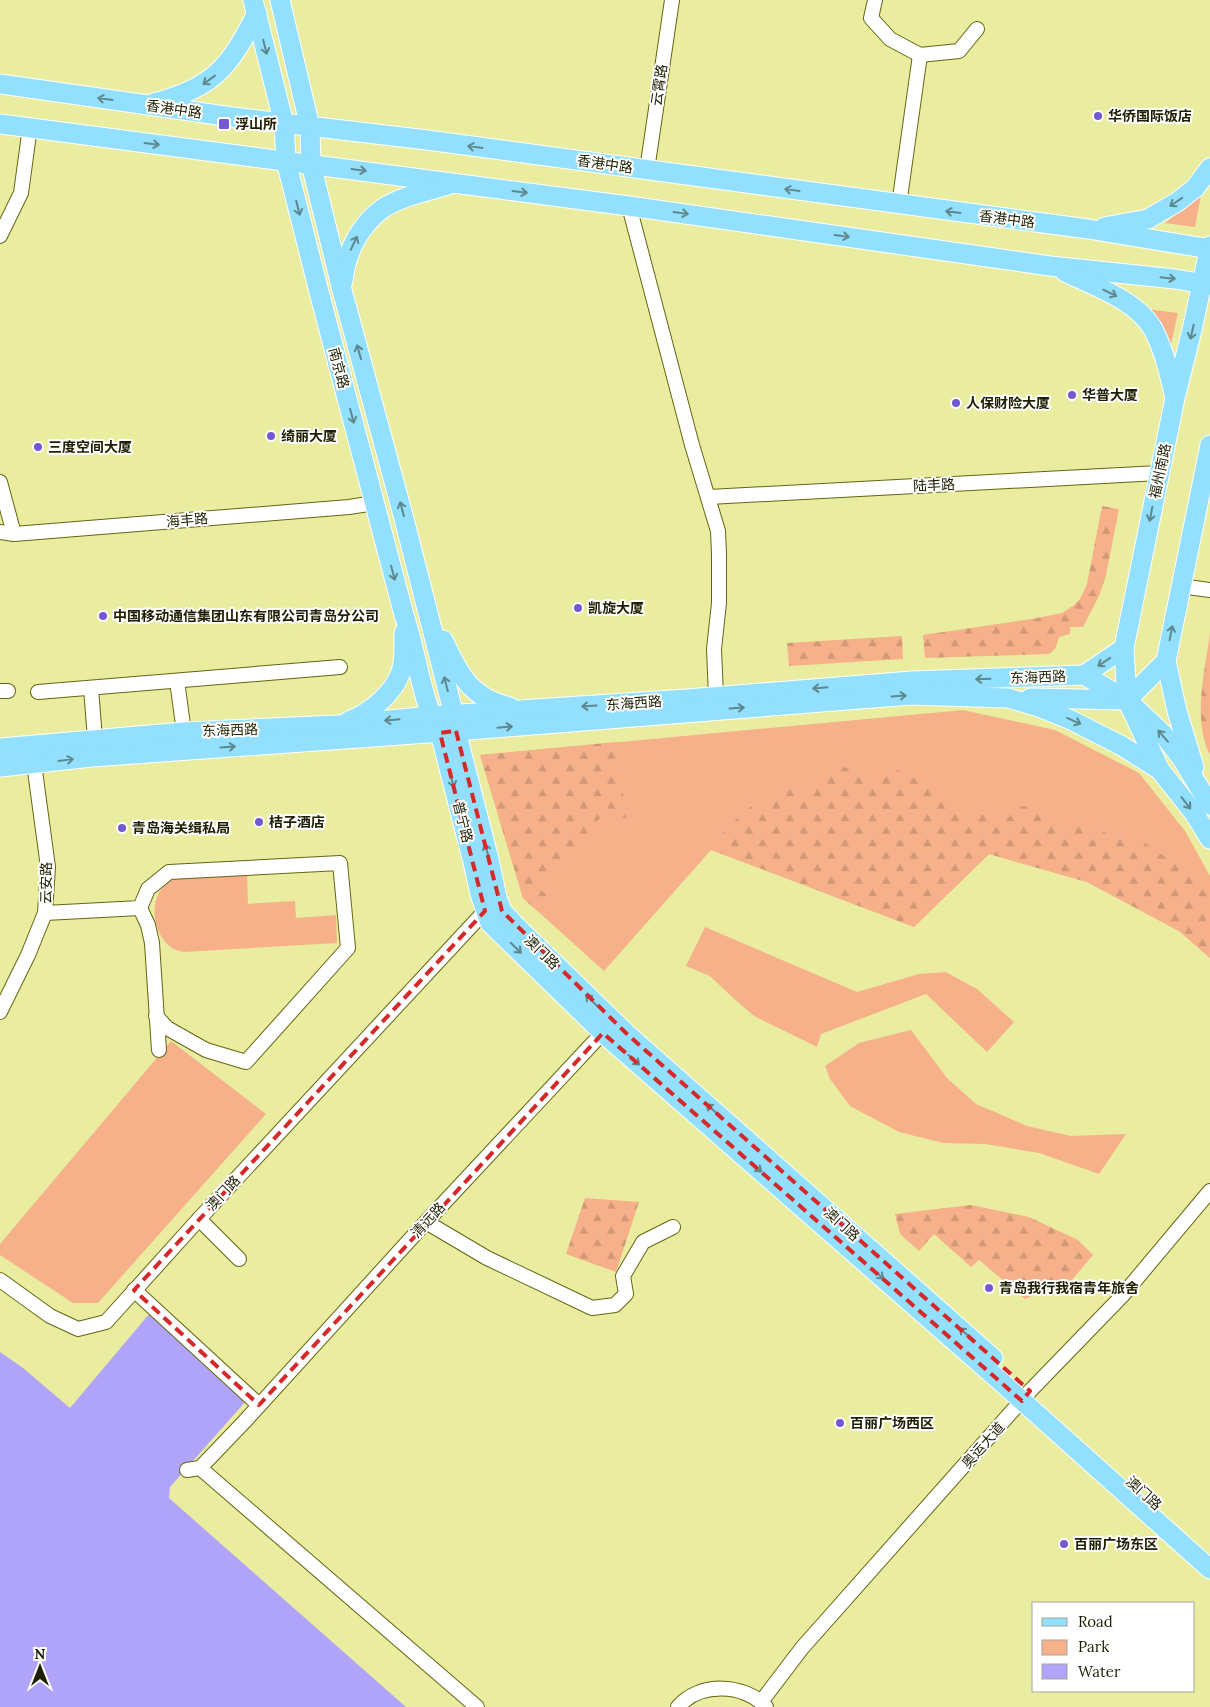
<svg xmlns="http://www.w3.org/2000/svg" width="1210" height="1707" viewBox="0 0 1210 1707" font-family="Lora,'Noto Sans SC',serif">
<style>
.green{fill:#f6b18b}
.forest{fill:url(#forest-firs)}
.water{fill:#b0a4fa}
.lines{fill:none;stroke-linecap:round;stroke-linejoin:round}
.minor-casing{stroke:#656513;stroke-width:16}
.major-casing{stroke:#fff;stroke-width:21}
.minor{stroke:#fff;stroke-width:14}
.major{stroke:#92dffe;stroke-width:19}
.oneway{stroke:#5e888c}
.marked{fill:none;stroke:#d62828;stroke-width:4;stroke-dasharray:10 6;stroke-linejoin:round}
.poi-dot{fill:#7358d2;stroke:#fff;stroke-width:2}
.labels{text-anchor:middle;stroke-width:4;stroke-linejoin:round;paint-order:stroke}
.street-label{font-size:14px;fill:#1e1e00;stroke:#fff}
.poi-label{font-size:14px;font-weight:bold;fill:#1e1e00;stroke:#fff;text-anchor:start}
</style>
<defs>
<pattern id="forest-firs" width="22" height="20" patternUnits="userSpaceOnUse" patternTransform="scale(1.25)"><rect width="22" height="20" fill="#f6b18b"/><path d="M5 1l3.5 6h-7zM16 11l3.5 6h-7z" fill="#d29876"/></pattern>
</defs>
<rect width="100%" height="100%" fill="#eaec9f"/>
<g class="green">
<path d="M1201,195L1195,227L1165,223Z"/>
<path d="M1138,308L1178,313L1167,361Z"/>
<path d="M963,710L1055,730L1139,773L1185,831L1210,876V958L1179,931L1087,882L989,854L914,927L711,850L604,971L523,898L480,755Z"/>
<path d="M247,875L248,904L295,901L296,918L336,915L337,943L183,952C180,951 175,950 172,948C150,932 147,893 173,879C180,875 235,875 247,875Z"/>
<path d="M705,927L857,992L919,974L946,972L977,989L1014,1022L987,1052L926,994L821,1034L817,1047L754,1016L731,996L710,976L686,966Z"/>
<path d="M911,1030L947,1078L976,1104L1027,1126L1071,1136L1126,1134L1099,1174L1039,1153L985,1144L943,1143L899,1132L850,1106L830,1079L825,1066L859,1043Z"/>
<path d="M171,1041L266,1114L98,1303H73L0,1255V1244Z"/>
</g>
<g class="forest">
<path d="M1102,506L1119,509L1106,575L1099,596L1083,627H1070V634L1059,637C1057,644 1056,651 1048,654L925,658L923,635L1032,619L1062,613L1073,606L1080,599L1087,584Z"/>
<path d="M1210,633V755C1192,718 1205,672 1210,633Z"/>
<path d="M902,636L903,659L789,666L787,643Z"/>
<path d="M617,742L626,818H600L540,889L548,897L536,910L523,898L480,755Z"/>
<path d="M883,763L916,779L939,795L944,807L992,817H1009L1013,807C1027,805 1038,807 1051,813L1052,823L1096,828L1114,837L1138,838L1210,888V958L1179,931L1087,882L989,854L914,927L720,853L723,833L745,810L778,792L791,789L804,795L836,766L853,769L867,783L880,780Z"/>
<path d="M585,1198L639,1202L616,1272L566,1254Z"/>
<path d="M971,1205L1029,1217L1078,1240L1093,1255L1061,1293L1041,1292L1025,1299L979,1260L971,1267L934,1234L919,1251L900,1234L895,1214Z"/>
</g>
<path class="water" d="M150,1313L246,1401L170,1487L169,1498L406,1707H0V1352L23,1368L70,1408Z"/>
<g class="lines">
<g class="minor-casing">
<g id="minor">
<path d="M875,0L871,18L890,39L920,55L959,51L977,29"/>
<path d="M647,170L672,0"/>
<path d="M899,205L920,55"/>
<path d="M629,206L692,445L718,531L719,554V603L714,649L716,696"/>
<path d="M0,236L21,193L30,127"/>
<path d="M0,482L14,534"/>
<path d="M709,497L1159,473"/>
<path d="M0,532L14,534L349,507L375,503"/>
<path d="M1180,586L1210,590"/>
<path d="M177,681L184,732"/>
<path d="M91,688L95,739"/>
<path d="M0,691H8"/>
<path d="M38,692L340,667"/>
<path d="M140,908L148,925L152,943L159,1050"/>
<path d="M45,913L140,908L148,889L169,872L340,863L348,948L246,1062L206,1050L167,1028L156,1016"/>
<path d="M0,1012L28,955L45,913L48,867L33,756"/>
<path d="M199,1219L239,1259"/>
<path d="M426,1222L487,1258L592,1308L615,1305L626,1294L623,1276L643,1242L673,1227"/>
<path d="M0,1280L50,1316L78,1329L106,1322L199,1219L485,911"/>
<path d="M134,1290L259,1405"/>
<path d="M200,1468L245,1421L426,1222L608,1027"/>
<path d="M187,1470L200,1468L477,1707"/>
<path d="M761,1702L802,1648L1030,1391L1122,1296L1210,1191"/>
<path d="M678,1707C699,1682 744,1683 766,1707"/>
</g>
</g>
<g class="major-casing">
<g id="major">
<path d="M253,0L284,124L286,161L319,292L404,615C417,653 420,697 440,733L473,862L480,894L490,923L603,1033L999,1380L1210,1569"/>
<path d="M280,0L310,127L311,164L342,290L403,515L454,715L456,731L489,859L497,898L502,911L517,927L627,1034L993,1358"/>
<path d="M0,84L232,117L427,140L1088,229L1210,249"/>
<path d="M154,103C214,88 230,66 257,13"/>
<path d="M0,124L629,206L1050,266L1175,279L1210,285"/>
<path d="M1104,227L1148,219L1177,202L1195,188L1210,168"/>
<path d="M1065,272C1094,286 1139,301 1154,331C1164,351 1169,372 1174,394"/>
<path d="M343,281C346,253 359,226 382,209C399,197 428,191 448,185"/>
<path d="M443,640C460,675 470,698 510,707"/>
<path d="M1166,661L1177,711L1194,767"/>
<path d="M1084,675L1124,648"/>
<path d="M1030,698L1127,700L1166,661L1210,445"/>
<path d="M349,721C370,713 393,694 401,672C405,660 404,646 404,633"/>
<path d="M0,748L184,732L337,725L431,716L687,699L912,681L1084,675L1127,700L1163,734L1182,759L1210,805"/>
<path d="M0,767L92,757L456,731L911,695L1008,698L1036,706L1071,720L1122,746L1160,770L1194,813L1210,839"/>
<path d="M1160,770L1127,700L1124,648L1175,398L1192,330L1210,246"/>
</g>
</g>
<use href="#minor" class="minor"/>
<use href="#major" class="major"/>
</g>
<defs><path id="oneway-shaft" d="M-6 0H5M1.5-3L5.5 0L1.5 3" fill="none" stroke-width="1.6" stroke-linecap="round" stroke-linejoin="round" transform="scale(1.25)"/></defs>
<g class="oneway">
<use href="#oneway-shaft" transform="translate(265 47) rotate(76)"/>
<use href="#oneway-shaft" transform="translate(209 80) rotate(144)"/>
<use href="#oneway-shaft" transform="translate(105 99) rotate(-172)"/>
<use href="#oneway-shaft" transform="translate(152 144) rotate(7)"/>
<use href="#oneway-shaft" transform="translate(475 147) rotate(-172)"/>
<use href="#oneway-shaft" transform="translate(359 170) rotate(8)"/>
<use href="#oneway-shaft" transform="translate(792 190) rotate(-172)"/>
<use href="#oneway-shaft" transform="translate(520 192) rotate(7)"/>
<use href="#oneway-shaft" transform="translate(1176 202) rotate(146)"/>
<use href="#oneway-shaft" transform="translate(298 208) rotate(76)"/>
<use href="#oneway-shaft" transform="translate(953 212) rotate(-173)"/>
<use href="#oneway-shaft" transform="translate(681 213) rotate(8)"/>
<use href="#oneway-shaft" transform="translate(842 236) rotate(8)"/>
<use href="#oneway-shaft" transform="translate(354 243) rotate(-64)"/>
<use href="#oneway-shaft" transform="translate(1168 278) rotate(6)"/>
<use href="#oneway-shaft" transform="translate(1110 293) rotate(26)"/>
<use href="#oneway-shaft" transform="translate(1192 332) rotate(103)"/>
<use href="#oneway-shaft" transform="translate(359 352) rotate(-106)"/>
<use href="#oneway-shaft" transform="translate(352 416) rotate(75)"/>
<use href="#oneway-shaft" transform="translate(402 509) rotate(-105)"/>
<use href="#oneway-shaft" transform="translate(1151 514) rotate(101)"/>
<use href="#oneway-shaft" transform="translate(393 573) rotate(75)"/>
<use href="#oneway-shaft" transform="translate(1171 633) rotate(-79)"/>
<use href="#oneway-shaft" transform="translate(1104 662) rotate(146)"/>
<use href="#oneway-shaft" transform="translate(983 679) rotate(178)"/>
<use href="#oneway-shaft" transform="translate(446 684) rotate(-104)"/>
<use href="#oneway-shaft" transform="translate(820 688) rotate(175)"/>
<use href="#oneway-shaft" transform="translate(899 696) rotate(-4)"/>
<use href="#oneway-shaft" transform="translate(589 706) rotate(176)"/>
<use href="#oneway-shaft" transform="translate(737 708) rotate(-4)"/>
<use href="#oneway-shaft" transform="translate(392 720) rotate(175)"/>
<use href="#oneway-shaft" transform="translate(1074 721) rotate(24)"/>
<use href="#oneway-shaft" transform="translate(505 727) rotate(-5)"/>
<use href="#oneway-shaft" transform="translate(1163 736) rotate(-131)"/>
<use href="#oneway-shaft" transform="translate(228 747) rotate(-4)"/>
<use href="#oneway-shaft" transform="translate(66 760) rotate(-8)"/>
<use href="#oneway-shaft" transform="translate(452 780) rotate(76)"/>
<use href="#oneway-shaft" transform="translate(1186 803) rotate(52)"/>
<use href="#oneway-shaft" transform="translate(487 851) rotate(-105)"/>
<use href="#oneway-shaft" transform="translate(516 948) rotate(44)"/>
<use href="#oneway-shaft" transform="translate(591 1000) rotate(-136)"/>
<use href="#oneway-shaft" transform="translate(634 1060) rotate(41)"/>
<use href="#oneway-shaft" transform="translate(712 1109) rotate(-138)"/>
<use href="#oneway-shaft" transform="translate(756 1167) rotate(41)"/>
<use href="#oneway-shaft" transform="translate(878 1274) rotate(41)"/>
<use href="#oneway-shaft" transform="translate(965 1333) rotate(-138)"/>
</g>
<path class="marked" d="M456,731L502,911L627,1034L1030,1391L1022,1401L603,1033L259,1405L134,1290L485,911L440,733Z"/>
<g class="poi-dot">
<circle cx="1098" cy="116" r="5"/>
<rect x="218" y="118" width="12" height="12" rx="2.5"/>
<circle cx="1072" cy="395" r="5"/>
<circle cx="956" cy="403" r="5"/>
<circle cx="271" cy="436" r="5"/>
<circle cx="38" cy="447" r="5"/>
<circle cx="578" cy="608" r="5"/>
<circle cx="103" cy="616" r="5"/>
<circle cx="259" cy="822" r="5"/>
<circle cx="122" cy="828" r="5"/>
<circle cx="989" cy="1288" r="5"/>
<circle cx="840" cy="1423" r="5"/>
<circle cx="1064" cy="1544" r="5"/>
</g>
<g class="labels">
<g class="street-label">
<text transform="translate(659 85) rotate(-82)" y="5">云霄路</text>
<text transform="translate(174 109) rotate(8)" y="5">香港中路</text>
<text transform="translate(605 164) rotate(8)" y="5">香港中路</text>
<text transform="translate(1007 219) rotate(7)" y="5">香港中路</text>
<text transform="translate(339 368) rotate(75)" y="5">南京路</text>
<text transform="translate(1160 471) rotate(-78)" y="5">福州南路</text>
<text transform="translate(934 485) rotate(-3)" y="5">陆丰路</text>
<text transform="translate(187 520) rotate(-5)" y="5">海丰路</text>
<text transform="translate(1038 677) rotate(-2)" y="5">东海西路</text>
<text transform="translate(634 703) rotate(-4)" y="5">东海西路</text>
<text transform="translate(230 730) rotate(-2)" y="5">东海西路</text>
<text transform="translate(463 822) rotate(76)" y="5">普宁路</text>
<text transform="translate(46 883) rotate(-89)" y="5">云安路</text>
<text transform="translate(542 952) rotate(44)" y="5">澳门路</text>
<text transform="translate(223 1193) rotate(-47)" y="5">澳门路</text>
<text transform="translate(428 1220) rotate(-47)" y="5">清远路</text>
<text transform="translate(842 1224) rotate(42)" y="5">澳门路</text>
<text transform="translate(983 1445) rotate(-48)" y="5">奥运大道</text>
<text transform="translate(1144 1493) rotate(42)" y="5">澳门路</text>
</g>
<g class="poi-label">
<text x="1108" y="121">华侨国际饭店</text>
<text x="235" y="129">浮山所</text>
<text x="1082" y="400">华普大厦</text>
<text x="966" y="408">人保财险大厦</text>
<text x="281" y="441">绮丽大厦</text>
<text x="48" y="452">三度空间大厦</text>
<text x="588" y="613">凯旋大厦</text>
<text x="113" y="621">中国移动通信集团山东有限公司青岛分公司</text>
<text x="269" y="827">桔子酒店</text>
<text x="132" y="833">青岛海关缉私局</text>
<text x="999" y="1293">青岛我行我宿青年旅舍</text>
<text x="850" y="1428">百丽广场西区</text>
<text x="1074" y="1549">百丽广场东区</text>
</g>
</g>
<rect x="1032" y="1602" width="162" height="90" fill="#ffffff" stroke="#a5a599"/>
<rect x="1042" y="1618" width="25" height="8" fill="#92dffe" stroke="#a5a599"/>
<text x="1078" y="1627" font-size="15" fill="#1e1e00">Road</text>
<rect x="1042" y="1640" width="25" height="15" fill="#f6b18b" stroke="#a5a599"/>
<text x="1078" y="1652" font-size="15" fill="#1e1e00">Park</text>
<rect x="1042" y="1664" width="25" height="15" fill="#b0a4fa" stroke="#a5a599"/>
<text x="1078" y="1677" font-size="15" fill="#1e1e00">Water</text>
<g transform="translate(40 1667)" stroke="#ffffff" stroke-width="4" paint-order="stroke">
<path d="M0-4L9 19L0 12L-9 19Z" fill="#1e1e00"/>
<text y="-8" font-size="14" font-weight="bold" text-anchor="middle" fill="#1e1e00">N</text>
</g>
</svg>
